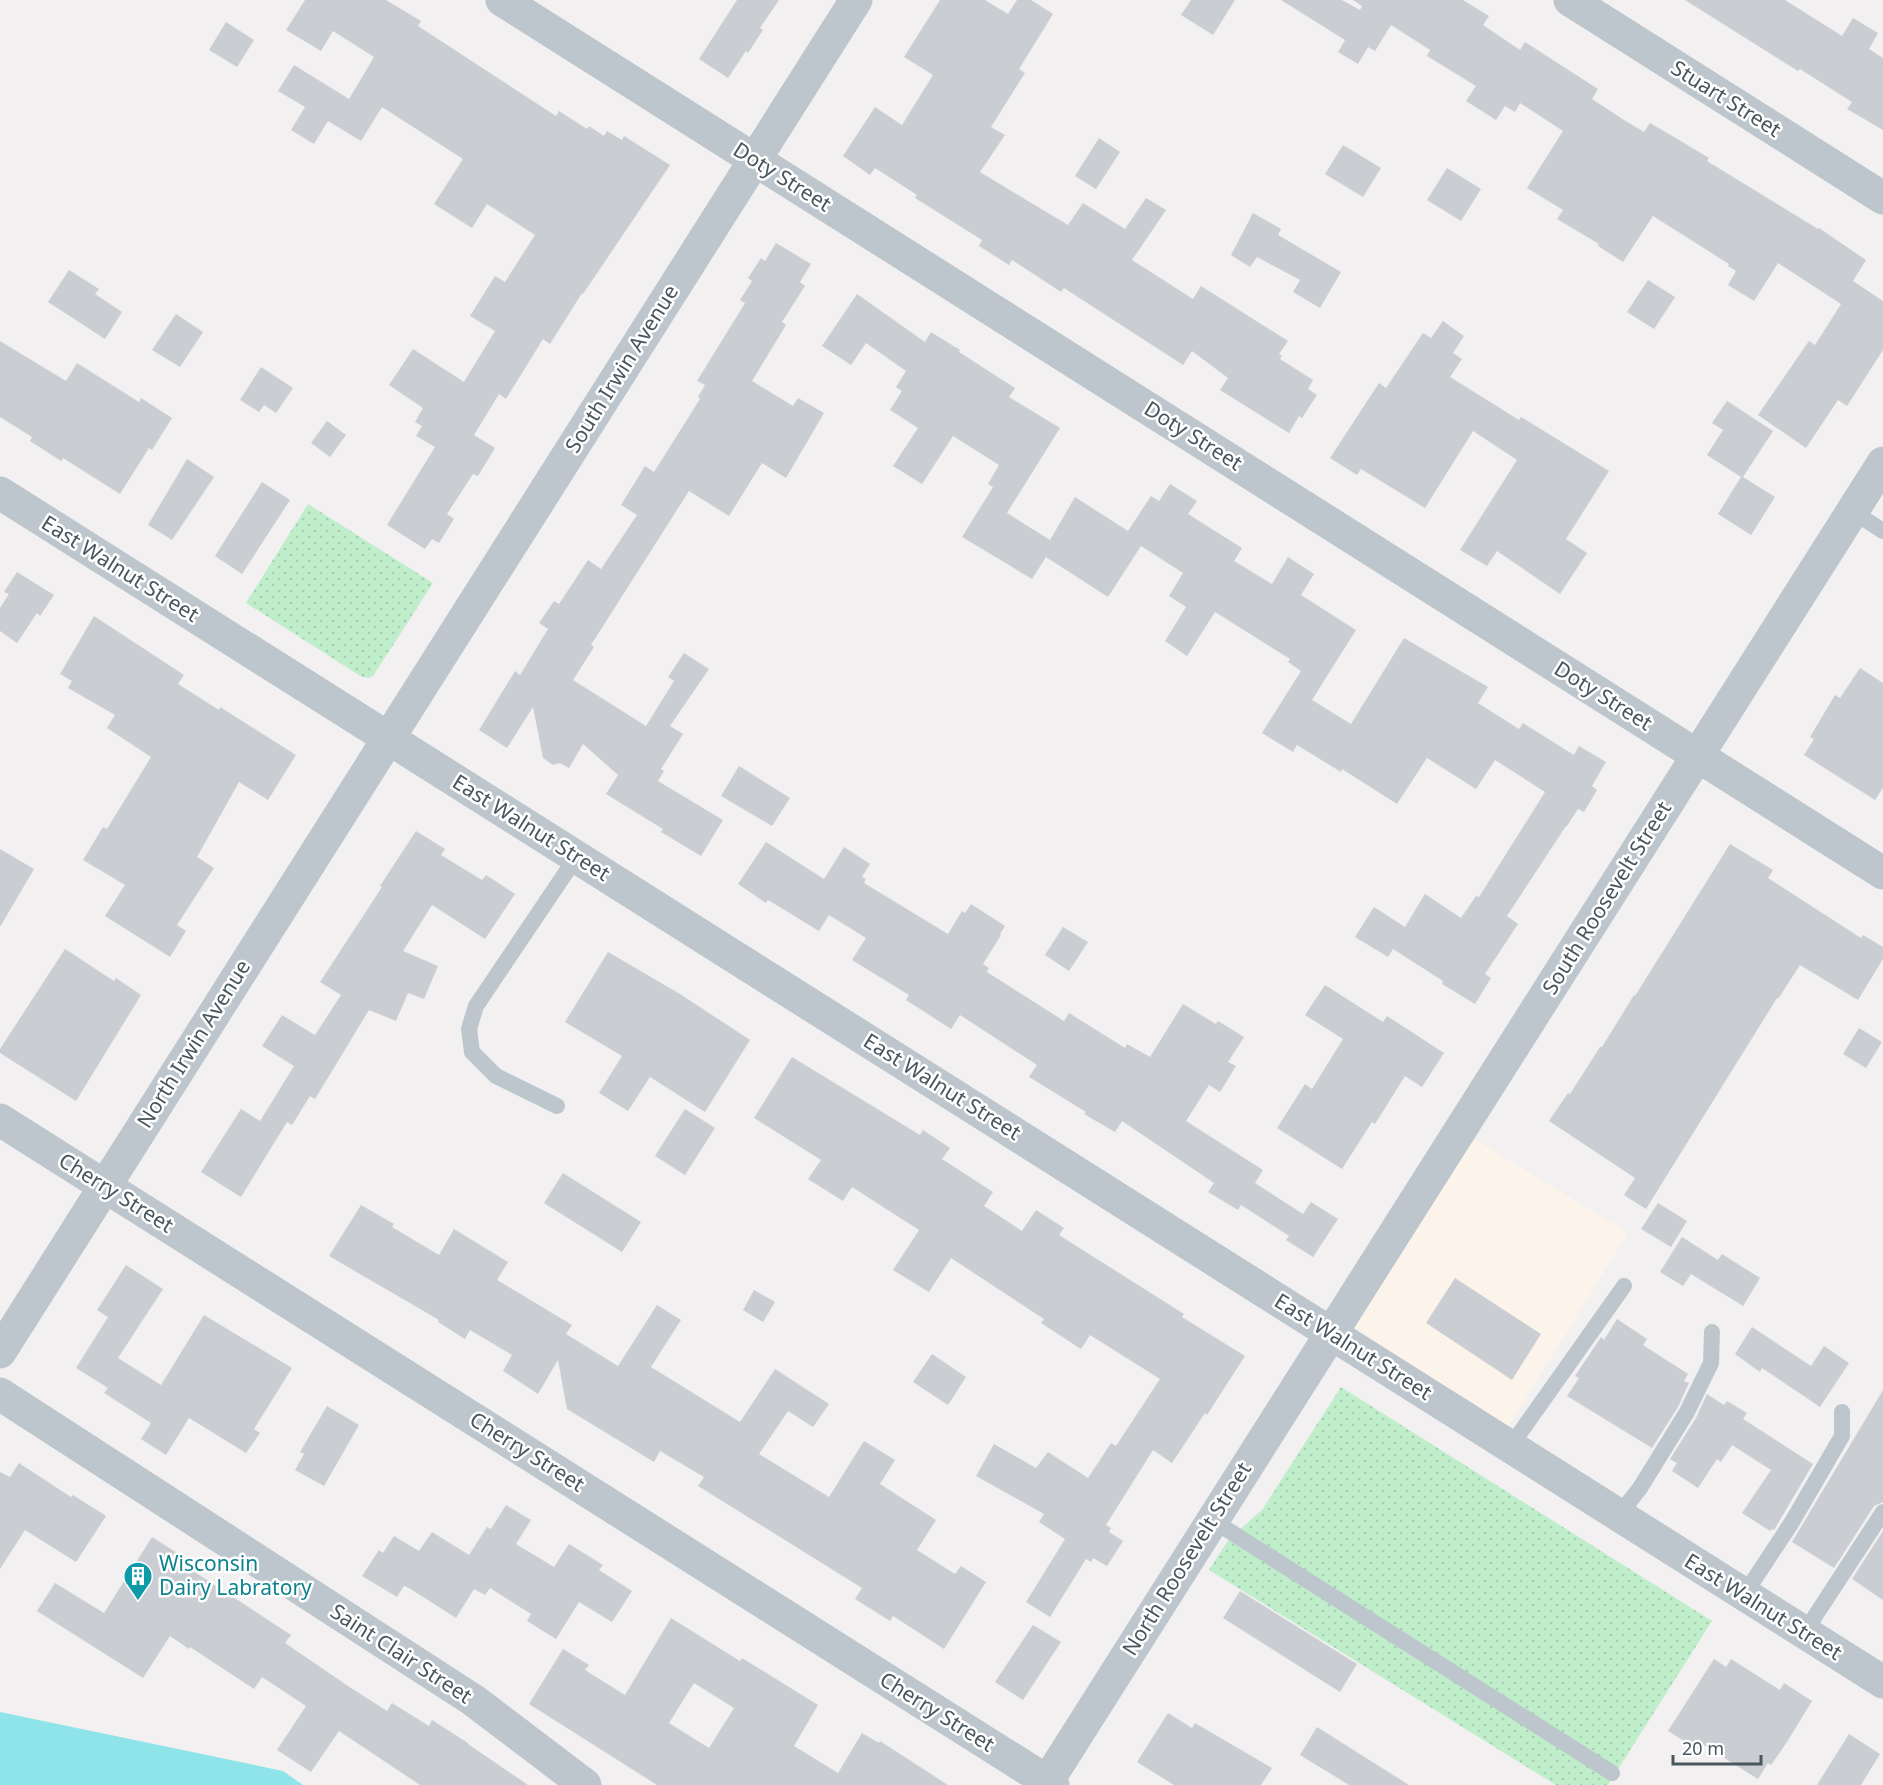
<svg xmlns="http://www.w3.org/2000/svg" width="1883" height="1785" viewBox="0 0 1883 1785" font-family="'Noto Sans',sans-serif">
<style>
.commercial{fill:#fcf4ea}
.grass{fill:url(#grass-dots)}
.water{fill:#8fe4e9}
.building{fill:#caced2;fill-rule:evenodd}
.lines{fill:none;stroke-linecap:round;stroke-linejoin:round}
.service{stroke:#bcc6cc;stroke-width:16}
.minor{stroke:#bcc6cc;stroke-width:33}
.tertiary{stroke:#bcc6cc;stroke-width:33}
.labels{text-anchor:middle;stroke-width:5;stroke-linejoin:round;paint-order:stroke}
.street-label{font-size:21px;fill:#48565d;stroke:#fff}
.culture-label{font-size:21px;fill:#0d838f;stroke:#fff;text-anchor:start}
</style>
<defs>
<pattern id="grass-dots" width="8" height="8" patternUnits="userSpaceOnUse" patternTransform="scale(1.5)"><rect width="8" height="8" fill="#c0eecb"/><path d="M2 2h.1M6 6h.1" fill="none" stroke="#a6ceb1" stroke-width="1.8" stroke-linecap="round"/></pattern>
</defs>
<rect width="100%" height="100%" fill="#f2f0f0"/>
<path class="commercial" d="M1460,1130L1628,1233L1500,1440L1331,1333Z"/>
<g class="grass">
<path d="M308,504L433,583L373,676L368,678L362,677L246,603Z"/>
<path d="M1341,1387L1712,1621L1608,1785H1556L1209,1570L1229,1539L1262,1510Z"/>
</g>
<path class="water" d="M0,1712L283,1771L303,1785H0Z"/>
<g class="building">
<path d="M305,0H386L421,21L418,26L556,116L559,111L587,129L589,126L604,136L607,131L622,140L624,136L670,165L583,294L582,293L550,344L543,339L506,399L499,394L474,435L495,448L478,476L473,474L447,514L454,519L439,543L432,539L425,549L387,525L435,447L416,436L422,426L415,422L423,408L389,385L413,349L464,382L495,331L470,316L495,276L505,282L535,235L487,204L472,228L434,204L463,159L382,107L361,141L328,121L314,144L291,130L305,107L278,91L294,65L349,99L374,57L333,31L321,51L286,30Z"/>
<path d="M737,0H779L760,28L763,30L748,53L746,51L728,78L699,59Z"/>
<path d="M940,0H985L1008,14L1017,0H1031L1053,14L1019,69L1025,73L991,127L1005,135L980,172L1068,225L1083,203L1125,229L1146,198L1166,210L1132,260L1193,299L1201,286L1288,341L1279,354L1282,356L1280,359L1313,380L1308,389L1317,395L1302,418L1299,416L1289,433L1220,390L1228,378L1192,351L1183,365L1064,288L1061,292L1012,260L1009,265L979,246L982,240L915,198L917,195L875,168L870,175L843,156L875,107L902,125L933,75L904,57Z"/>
<path d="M1191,0H1235L1213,35L1181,15Z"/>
<path d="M1281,0H1342L1360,10L1362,6L1353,0H1463L1489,16L1483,25L1520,50L1525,42L1598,89L1592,99L1624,120L1644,132L1650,123L1674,137L1709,158L1707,161L1818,229L1819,228L1866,260L1853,281L1883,301V350L1847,406L1838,400L1806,448L1758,415L1809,341L1815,345L1841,304L1778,263L1754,301L1728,285L1736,271L1728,266L1729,264L1653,216L1623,262L1598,246L1599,244L1557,219L1563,210L1527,188L1563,131L1520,103L1515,112L1505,106L1496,120L1466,101L1476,86L1427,56L1430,50L1391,25L1375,51L1368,47L1358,64L1338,52L1345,40Z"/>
<path d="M1685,0H1785L1842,36L1853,18L1878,33L1869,49L1883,58V130L1847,109L1852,102L1800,69L1798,71Z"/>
<path d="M226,22L254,40L237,67L209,50Z"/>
<path d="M1099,138L1120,152L1096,189L1075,176Z"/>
<path d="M1343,145L1381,168L1363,197L1325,174Z"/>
<path d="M1447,168L1481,189L1461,221L1427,200Z"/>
<path d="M1253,213L1281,229L1278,235L1341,272L1320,308L1293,292L1300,280L1257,257L1250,267L1231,255Z"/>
<path d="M776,243L811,264L800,282L805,286L782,322L786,325L752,381L793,406L798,398L824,413L786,478L762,463L729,516L689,491L591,645L594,647L573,680L646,726L674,681L668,677L684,653L709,669L670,726L683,734L661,769L664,771L658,781L723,820L701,856L661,832L663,829L606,794L618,775L583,744L569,768L560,763L553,765L543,758L533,707L507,748L479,730L515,671L520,675L548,629L539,623L554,601L559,604L588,560L601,569L637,515L621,505L645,466L654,472L700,399L698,397L705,385L697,381L745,303L740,300L752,281L748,278L761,258L765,261Z"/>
<path d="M69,270L99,289L95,294L122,312L105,339L48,302Z"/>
<path d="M1648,280L1675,297L1654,329L1627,312Z"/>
<path d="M857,294L925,342L931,332L960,350L959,352L1015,388L1009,397L1060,428L1007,513L1050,540L1075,497L1128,531L1151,496L1159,501L1170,484L1197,501L1188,514L1242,548L1234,561L1272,584L1288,557L1314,574L1301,595L1356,630L1312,700L1351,724L1404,638L1488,687L1478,703L1519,729L1523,723L1574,755L1579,746L1606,762L1592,786L1597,790L1584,812L1578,809L1567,826H1566L1507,916L1518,924L1485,974L1491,978L1475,1004L1442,984L1443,981L1393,949L1388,957L1355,937L1374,907L1405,927L1425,894L1461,918L1476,896L1479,897L1545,792L1495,760L1476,789L1427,758L1397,804L1342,769L1341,772L1297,745L1293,752L1262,733L1301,671L1288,662L1290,659L1215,612L1187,656L1165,641L1186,607L1169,596L1183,573L1141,546L1108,597L1046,557L1032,579L962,537L993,487L988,484L999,465L953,436L922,484L893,466L918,428L890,410L902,391L896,387L906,371L866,343L851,365L822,346Z"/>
<path d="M176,314L203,332L180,367L152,350Z"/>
<path d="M1443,321L1464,336L1453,353L1462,359L1450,377L1519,420L1521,417L1609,471L1566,539L1587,553L1560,594L1497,551L1487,566L1460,550L1517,460L1473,431L1425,508L1361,469L1357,475L1330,458L1379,383L1386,388L1423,333L1431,338Z"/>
<path d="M0,341L66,381L77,363L139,402L141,398L172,418L152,450L149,448L120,494L63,458L61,461L30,441L32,437L0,417Z"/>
<path d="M261,367L293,388L276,413L264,405L259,412L240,400Z"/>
<path d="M1727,401L1773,431L1743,477L1775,497L1751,535L1718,514L1741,477L1707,455L1723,430L1712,423Z"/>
<path d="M327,421L346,435L330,457L311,443Z"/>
<path d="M187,459L214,477L172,540L148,525Z"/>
<path d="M262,482L290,500L242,574L215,556Z"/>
<path d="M17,572L54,595L40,616L37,613L17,643L0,631V608L9,594L4,592Z"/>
<path d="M94,616L184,675L178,684L219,710L220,707L296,755L268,800L239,782L197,857L214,868L177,925L186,931L170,957L105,916L125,885L83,860L103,827L107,829L151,757L107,728L115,715L68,688L72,681L60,674Z"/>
<path d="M1860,668L1883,683V788L1875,800L1804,755L1814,739L1810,737L1835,695L1840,698Z"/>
<path d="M739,766L790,798L772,826L721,796Z"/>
<path d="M416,831L445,849L441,855L482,880L486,875L515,894L485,939L432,905L403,951L438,966L424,999L408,993L396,1021L369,1010L315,1099L310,1096L292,1125L287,1122L241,1197L201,1172L241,1109L260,1121L294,1066L262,1046L282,1015L315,1035L341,995L320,982L382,887L380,886Z"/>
<path d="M766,842L824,879L844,847L870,864L862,877L866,879L864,883L948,934L962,911L965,913L971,904L1005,926L1000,934L1001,935L983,964L989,968L987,972L1064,1021L1069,1013L1125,1048L1127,1044L1150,1057L1183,1004L1216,1024L1218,1021L1244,1037L1228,1062L1236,1066L1220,1092L1209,1085L1186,1121L1263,1170L1255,1183L1303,1214L1311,1202L1338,1219L1313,1257L1286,1240L1289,1236L1241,1205L1238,1210L1208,1192L1214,1183L1122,1121L1115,1132L1084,1114L1086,1112L1029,1077L1037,1065L960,1015L951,1029L906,1000L909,995L852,960L866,938L829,915L819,931L768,900L766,903L738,884Z"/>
<path d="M1730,844L1773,870L1768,878L1861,938L1863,935L1883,947V959L1858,1000L1800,965L1778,999L1777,998L1646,1209L1624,1195L1635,1178L1549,1121L1568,1093L1570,1094L1600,1047H1602L1634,995L1635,996Z"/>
<path d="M0,849L34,869L0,927Z"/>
<path d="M1063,927L1088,942L1069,971L1045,955Z"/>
<path d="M65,949L114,981L116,978L141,995L76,1101L0,1053V1049Z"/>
<path d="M608,952L680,994L750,1040L705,1112L650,1077L628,1111L599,1093L622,1056L565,1022Z"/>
<path d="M1325,985L1383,1022L1387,1016L1444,1053L1422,1087L1405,1076L1375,1124L1372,1122L1342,1169L1277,1128L1305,1084L1312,1089L1343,1039L1305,1015Z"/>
<path d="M1859,1028L1882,1042L1866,1068L1843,1054Z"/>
<path d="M792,1057L920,1135L923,1130L950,1148L942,1159L993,1192L984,1206L1022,1231L1036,1210L1064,1228L1059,1235L1184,1314L1182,1317L1245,1356L1207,1415L1205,1413L1172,1463L1153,1450L1106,1525L1111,1528L1109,1532L1123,1541L1107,1566L1093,1558L1091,1562L1086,1559L1050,1617L1026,1602L1065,1539L1039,1522L1044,1514L976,1476L994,1444L1036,1468L1048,1452L1088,1478L1111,1443L1116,1446L1160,1379L1090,1335L1081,1349L1041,1323L1044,1319L951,1258L929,1292L893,1270L919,1230L852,1187L843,1201L808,1179L821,1160L754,1118Z"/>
<path d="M685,1109L715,1128L685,1175L655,1156Z"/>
<path d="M563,1173L641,1222L622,1252L544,1203Z"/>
<path d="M1658,1203L1687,1221L1671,1247L1641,1229Z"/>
<path d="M361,1205L394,1224L392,1227L439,1255L454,1229L508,1262L497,1280L572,1325L566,1334L618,1366L657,1305L681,1320L651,1367L740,1422L775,1369L829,1404L813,1427L788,1411L759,1454L829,1497L864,1441L895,1460L880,1484L936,1520L917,1550L955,1574L961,1566L986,1582L944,1649L893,1616L890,1621L855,1599L862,1588L698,1486L704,1477L660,1451L654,1462L567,1409L558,1360L538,1394L503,1371L512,1355L470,1330L465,1339L438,1322L439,1320L329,1256Z"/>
<path d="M1682,1237L1718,1260L1722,1254L1760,1278L1743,1306L1691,1274L1683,1286L1660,1272Z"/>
<path d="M126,1265L163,1289L118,1358L161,1385L204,1315L292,1368L254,1429L260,1433L246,1453L189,1418L166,1455L141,1439L151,1423L104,1393L108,1388L76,1368L108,1317L97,1310Z"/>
<path d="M1455,1278L1541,1334L1512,1380L1426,1323Z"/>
<path d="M754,1290L775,1302L763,1322L743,1310Z"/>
<path d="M1617,1319L1647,1339L1643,1345L1688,1374L1684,1381L1689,1383L1678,1407L1652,1448L1567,1396L1579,1378L1575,1376L1601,1337L1604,1340Z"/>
<path d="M1752,1327L1811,1366L1824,1346L1849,1363L1820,1407L1762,1368L1760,1372L1735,1354Z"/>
<path d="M932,1354L966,1377L948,1405L913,1382Z"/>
<path d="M1883,1390V1502L1874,1506L1834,1568L1792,1542Z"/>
<path d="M1707,1394L1724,1405L1727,1401L1747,1413L1743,1419L1813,1464L1774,1530L1772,1529L1770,1531L1742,1513L1771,1470L1732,1445L1721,1462L1717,1459L1698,1488L1672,1471L1677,1463L1670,1459L1696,1418Z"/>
<path d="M327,1406L359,1425L324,1486L295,1470L304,1454L300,1452Z"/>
<path d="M19,1463L71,1497L73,1495L106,1516L76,1562L25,1530L0,1569V1472L10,1477Z"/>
<path d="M506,1505L531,1520L516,1544L554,1567L569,1544L603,1565L599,1570L632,1591L612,1622L579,1602L556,1639L527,1621L531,1614L490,1588L485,1595L474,1589L456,1618L409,1588L404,1586L397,1597L362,1576L379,1550L383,1553L394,1536L419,1551L432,1532L469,1555L487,1527L491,1529Z"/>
<path d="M1883,1531V1600L1852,1579Z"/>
<path d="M152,1537L190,1561L187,1567L291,1635L285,1643L348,1686L387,1711L392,1703L429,1726L432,1720L468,1743V1744L528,1785H420L339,1731L311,1772L277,1750L306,1706L262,1677L254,1689L190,1647L189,1649L170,1636L143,1678L37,1611L55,1583L104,1613Z"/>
<path d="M1240,1591L1357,1664L1340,1692L1223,1618Z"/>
<path d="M671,1618L740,1661L742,1658L818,1705L794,1746L838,1773L862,1733L879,1743L880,1741L948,1785H657L529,1704L563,1649L589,1665L585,1670L625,1695ZM694,1683L734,1708L709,1748L669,1723Z"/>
<path d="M1033,1625L1061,1642L1023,1700L995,1682Z"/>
<path d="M1714,1659L1726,1667L1731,1659L1780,1690L1784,1683L1812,1701L1787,1742L1771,1765L1768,1763L1758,1779L1702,1744L1699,1750L1668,1731Z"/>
<path d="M1168,1713L1192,1728L1195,1723L1272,1768L1261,1785H1174L1137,1762Z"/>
<path d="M1317,1727L1409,1785H1349L1300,1755Z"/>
<path d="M1849,1734L1880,1754L1861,1785H1817Z"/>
</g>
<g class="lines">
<g class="service">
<path d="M1852,511L1883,531"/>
<path d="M557,1106L496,1076L472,1052L469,1029L476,1006L577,856"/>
<path d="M1510,1447L1624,1286"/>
<path d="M1619,1515L1640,1488L1687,1412L1711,1363L1712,1332"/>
<path d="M1212,1520L1612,1773"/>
<path d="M1744,1595L1792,1522L1842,1436V1412"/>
<path d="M1804,1633L1883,1512"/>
</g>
<g class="minor">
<path d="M502,0L1883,873"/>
<path d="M1570,0L1883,198"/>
<path d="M0,1120L1053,1785"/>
<path d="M0,1352L856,0"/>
<path d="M0,1394L473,1700L585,1785"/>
<path d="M1045,1785L1883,463"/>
</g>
<path class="tertiary" d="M0,493L1883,1682"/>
</g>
<defs>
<g id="building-pin" transform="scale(1.5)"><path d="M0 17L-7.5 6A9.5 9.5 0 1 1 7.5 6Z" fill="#0f9aa8" stroke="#fff"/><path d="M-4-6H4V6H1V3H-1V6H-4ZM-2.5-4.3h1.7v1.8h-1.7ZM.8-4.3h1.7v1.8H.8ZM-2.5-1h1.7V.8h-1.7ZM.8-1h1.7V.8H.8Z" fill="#fff"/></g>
</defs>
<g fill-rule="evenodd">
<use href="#building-pin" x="138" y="1576"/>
</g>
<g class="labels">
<g class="street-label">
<text transform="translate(1726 99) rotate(32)" y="7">Stuart Street</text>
<text transform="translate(782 177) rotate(32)" y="7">Doty Street</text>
<text transform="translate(622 369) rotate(-58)" y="7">South Irwin Avenue</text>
<text transform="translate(1193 436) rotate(32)" y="7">Doty Street</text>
<text transform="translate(120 569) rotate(32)" y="7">East Walnut Street</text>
<text transform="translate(1603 696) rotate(32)" y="7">Doty Street</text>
<text transform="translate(531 828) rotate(32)" y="7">East Walnut Street</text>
<text transform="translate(1607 898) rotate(-58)" y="7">South Roosevelt Street</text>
<text transform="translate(194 1044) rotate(-58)" y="7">North Irwin Avenue</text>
<text transform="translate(942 1087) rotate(32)" y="7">East Walnut Street</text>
<text transform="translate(116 1193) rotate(32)" y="7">Cherry Street</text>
<text transform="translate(1353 1347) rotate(32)" y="7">East Walnut Street</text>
<text transform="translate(527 1452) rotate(32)" y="7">Cherry Street</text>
<text transform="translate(1187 1559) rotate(-58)" y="7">North Roosevelt Street</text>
<text transform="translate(1763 1607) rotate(32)" y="7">East Walnut Street</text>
<text transform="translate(401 1654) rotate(33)" y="7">Saint Clair Street</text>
<text transform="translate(937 1712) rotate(32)" y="7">Cherry Street</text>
</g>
<g class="culture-label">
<text x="159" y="1571">Wisconsin<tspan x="159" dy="24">Dairy Labratory</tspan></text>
</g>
</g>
<path d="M1673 1755v9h88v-9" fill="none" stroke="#48565d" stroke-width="3"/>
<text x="1682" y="1755" font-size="18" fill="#48565d" stroke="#ffffff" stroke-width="4.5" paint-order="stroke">20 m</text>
</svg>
